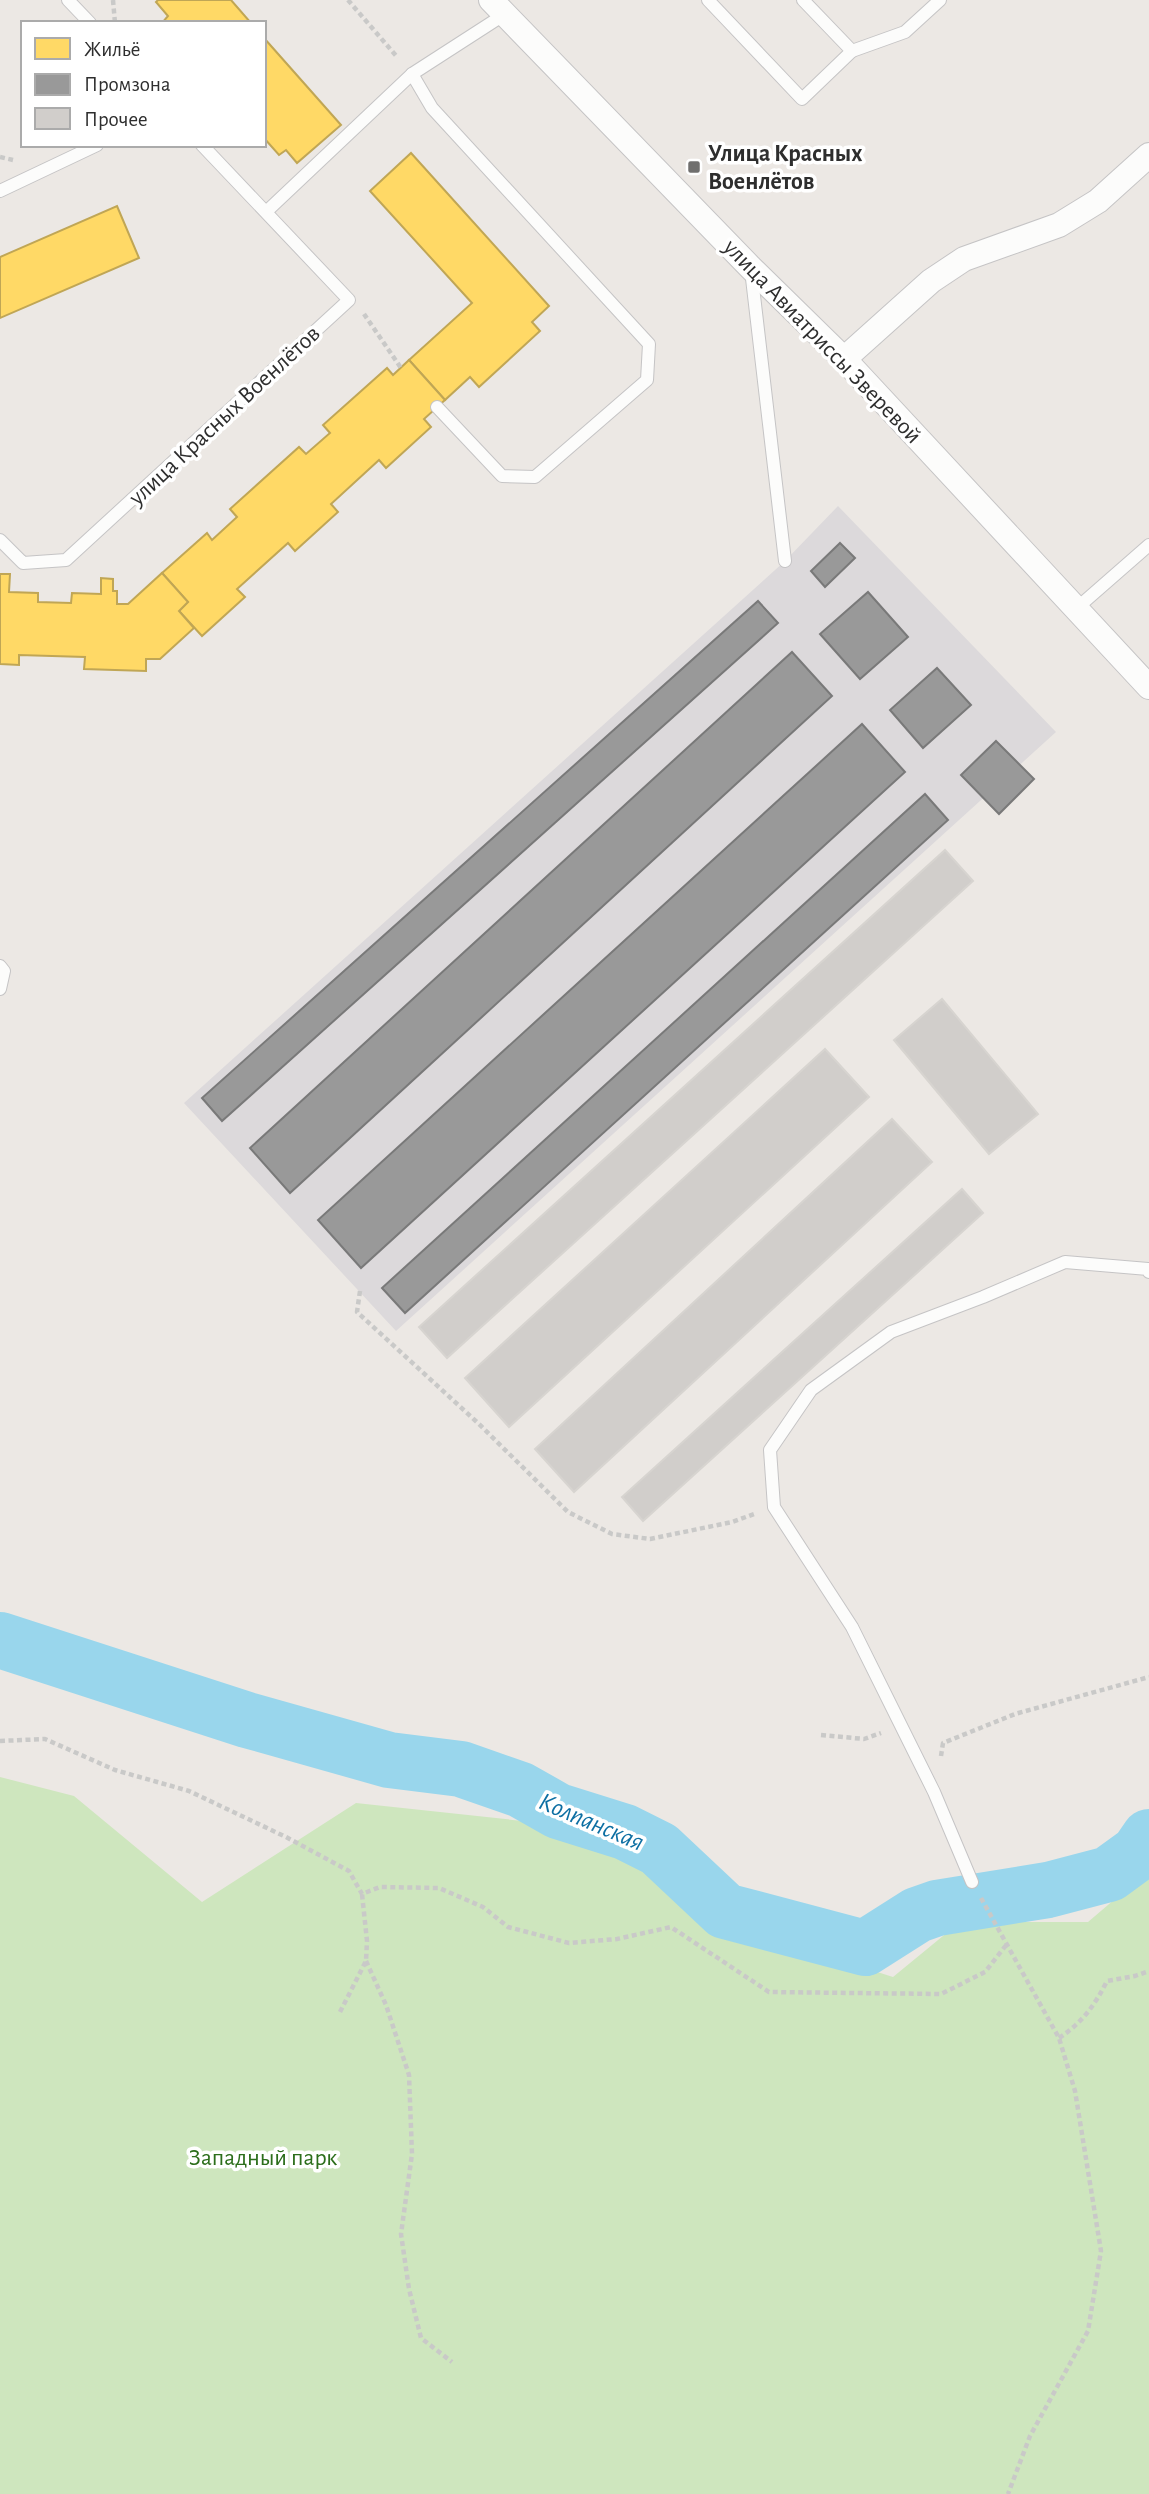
<svg xmlns="http://www.w3.org/2000/svg" width="1149" height="2494" viewBox="0 0 1149 2494" font-family="'Alegreya Sans',sans-serif">
<style>
.industrial{fill:#dcd9db}
.green{fill:#cee6be}
.homes{fill:#ffd966;stroke:#c0a655;stroke-width:2}
.industry{fill:#999;stroke:#797979;stroke-width:2}
.lines{fill:none;stroke-linecap:round;stroke-linejoin:round}
.river{stroke:#99d6ec;stroke-width:56}
.building{fill:#d1cecb;stroke:#d7d4d0;stroke-width:2}
.service-casing{stroke:#c5c4c5;stroke-width:14}
.minor-casing{stroke:#c5c4c5;stroke-width:26}
.path{stroke:#c9c9c8;stroke-width:4.5;stroke-dasharray:5 3.5;stroke-linecap:butt}
.service{stroke:#fcfcfb;stroke-width:12}
.minor{stroke:#fcfcfb;stroke-width:24}
.poi-dot{fill:#706f6e;stroke:#fff;stroke-width:2.5}
.labels{text-anchor:middle;stroke-width:7;stroke-linejoin:round;paint-order:stroke}
.poi-label{font-size:24px;font-weight:bold;fill:#2e2e2e;stroke:#fff;text-anchor:start}
.street-label{font-size:24px;fill:#2e2e2e;stroke:#fff}
.park-label{font-size:24px;fill:#2c6e1b;stroke:#fff}
.water-label{font-size:26px;font-style:italic;fill:#0d6fa3;stroke:#fff}
</style>
<rect width="100%" height="100%" fill="#ece8e4"/>
<path class="industrial" d="M838,506L1056,732L396,1331L184,1103L785,561Z"/>
<path class="green" d="M0,1777L74,1796L202,1902L356,1803L625,1832L696,1892L724,1923L893,1977L960,1922H1088L1149,1870V2494H0Z"/>
<g class="homes">
<path d="M158,0H231L251,23H162L168,16L156,2Z"/>
<path d="M264,38L341,125L297,163L286,150L279,155L264,138Z"/>
<path d="M411,153L549,306L532,322L540,331L479,387L470,377L445,400L409,360L472,303L370,191Z"/>
<path d="M117,206L139,258L0,318V257Z"/>
<path d="M409,360L445,400L424,419L431,427L386,468L379,460L331,504L338,512L295,551L288,543L237,589L245,597L202,636L179,611L188,602L162,573L207,533L212,540L237,517L230,509L299,447L306,454L330,433L323,425L387,368L393,375Z"/>
<path d="M162,573L188,602L179,611L194,628L160,659H146V671L84,669L85,657L19,655V665L0,664V574H10L9,592L38,593V602L71,603L72,593L101,594V578L113,579V591H117V604H128Z"/>
</g>
<g class="industry">
<path d="M840,543L855,558L825,587L811,571Z"/>
<path d="M868,592L908,637L860,679L820,634Z"/>
<path d="M758,601L778,623L222,1121L202,1098Z"/>
<path d="M792,652L832,696L290,1193L250,1148Z"/>
<path d="M937,668L971,705L923,748L890,710Z"/>
<path d="M862,724L905,772L361,1268L318,1220Z"/>
<path d="M996,741L1034,779L999,814L961,775Z"/>
<path d="M925,794L948,820L405,1313L382,1288Z"/>
</g>
<g class="lines">
<path class="river" d="M0,1640L247,1720L389,1760L461,1769L521,1790L558,1811L625,1832L659,1849L725,1911L865,1948L917,1915L937,1908L1048,1890L1109,1874L1138,1853L1149,1837"/>
</g>
<g class="building">
<path d="M945,850L973,881L447,1358L419,1327Z"/>
<path d="M942,999L1038,1114L989,1154L894,1040Z"/>
<path d="M825,1049L869,1097L509,1427L465,1378Z"/>
<path d="M892,1119L932,1162L574,1492L535,1449Z"/>
<path d="M962,1189L983,1213L643,1521L622,1497Z"/>
</g>
<g class="lines">
<g class="service-casing">
<g id="service">
<path d="M68,0L90,23"/>
<path d="M708,0L802,99L852,51L803,0"/>
<path d="M852,51L905,32L940,0"/>
<path d="M412,74L432,108L649,344L647,380L535,477L502,476L437,407"/>
<path d="M0,191L97,145"/>
<path d="M267,211L412,74L505,14"/>
<path d="M751,270L785,561"/>
<path d="M0,540L23,563L66,560L349,300L202,145"/>
<path d="M1077,608L1149,545"/>
<path d="M0,966L4,971L0,989"/>
<path d="M972,1882L934,1792L852,1627L774,1507L770,1450L811,1390L891,1332L983,1297L1065,1262L1148,1269L1149,1272"/>
</g>
</g>
<g class="minor-casing">
<g id="minor">
<path d="M491,0L750,267L844,359L1149,687"/>
<path d="M844,359L931,281L964,259L1059,225L1098,201L1149,155"/>
</g>
</g>
<g class="path">
<path d="M113,0L115,23"/>
<path d="M348,0L398,58"/>
<path d="M0,157L13,160"/>
<path d="M364,314L401,368"/>
<path d="M360,1291L357,1312L479,1424L568,1512L612,1534L650,1539L732,1522L757,1513"/>
<path d="M821,1735L864,1739L881,1733"/>
<path d="M0,1741L45,1739L115,1770L189,1791L286,1837L349,1871L362,1894L380,1887L439,1888L483,1907L508,1927L569,1943L617,1939L671,1927L769,1992L941,1994L985,1972L1007,1944"/>
<path d="M941,1756L943,1743L1015,1714L1149,1677"/>
<path d="M981,1898L1059,2038L1075,2091L1101,2251L1088,2331L1030,2436L1008,2494"/>
<path d="M366,1961L386,2005L409,2075L412,2154L401,2234L409,2289L421,2338L452,2362"/>
<path d="M340,2012L366,1961L367,1941L362,1894"/>
<path d="M1059,2038C1082,2023 1095,2005 1107,1981L1135,1976L1149,1971"/>
</g>
<use href="#service" class="service"/>
<use href="#minor" class="minor"/>
</g>
<rect class="poi-dot" x="687" y="160" width="14" height="14" rx="3.5"/>
<g class="labels">
<g class="poi-label">
<text x="708" y="161">Улица Красных<tspan x="708" dy="28">Военлётов</tspan></text>
</g>
<g class="street-label">
<text transform="translate(823 341) rotate(46)" y="8">улица Авиатриссы Зверевой</text>
<text transform="translate(224 415) rotate(-43)" y="8">улица Красных Военлётов</text>
</g>
<g class="park-label">
<text x="263" y="2165">Западный парк</text>
</g>
<g class="water-label">
<text transform="translate(592 1821) rotate(23)" y="9">Колпанская</text>
</g>
</g>
<rect x="21" y="21" width="245" height="126" fill="#ffffff" stroke="#ababab" stroke-width="2"/>
<rect x="35" y="38" width="35" height="21" fill="#ffd966" stroke="#ababab" stroke-width="2"/>
<text x="84" y="56" font-size="21" fill="#2e2e2e">Жильё</text>
<rect x="35" y="74" width="35" height="21" fill="#999999" stroke="#ababab" stroke-width="2"/>
<text x="84" y="91" font-size="21" fill="#2e2e2e">Промзона</text>
<rect x="35" y="108" width="35" height="21" fill="#d1cecb" stroke="#ababab" stroke-width="2"/>
<text x="84" y="126" font-size="21" fill="#2e2e2e">Прочее</text>
</svg>
